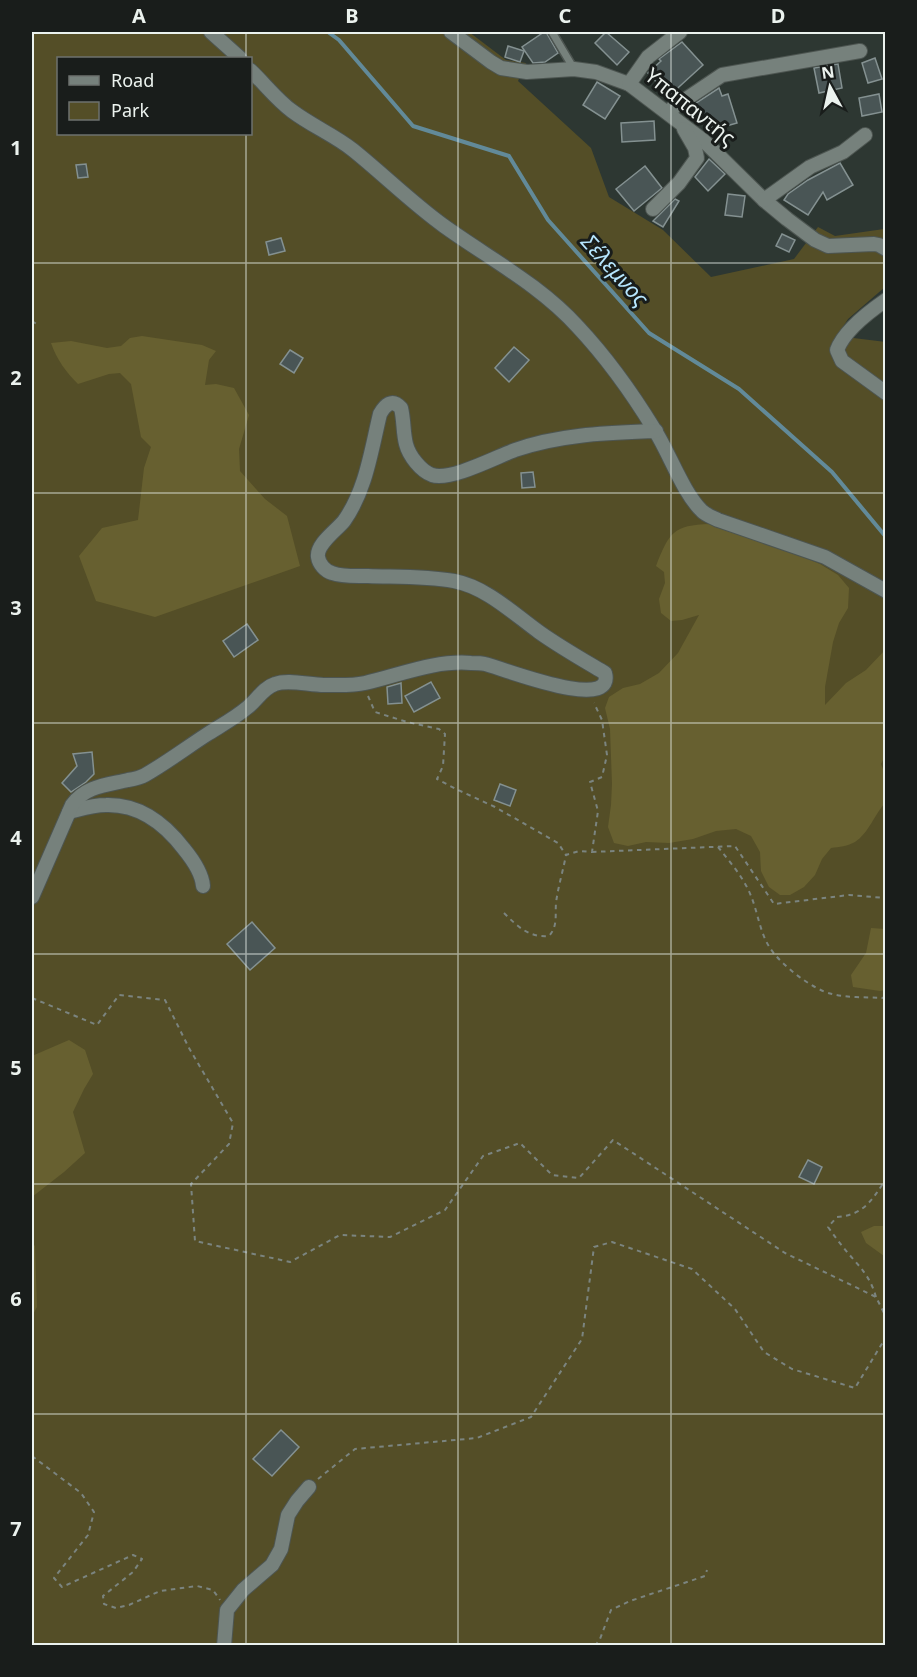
<svg xmlns="http://www.w3.org/2000/svg" width="917" height="1677" viewBox="0 0 917 1677" font-family="'Noto Sans',sans-serif">
<style>
.green{fill:#544e27;fill-rule:evenodd}
.forest{fill:#676030}
.lines{fill:none;stroke-linecap:round;stroke-linejoin:round}
.stream{stroke:#628a99;stroke-width:4}
.building{fill:#495555;stroke:#849191;stroke-width:1.5}
.service-casing{stroke:#4d5551;stroke-width:10}
.minor-casing{stroke:#4d5551;stroke-width:16}
.path{stroke:#7b847f;stroke-width:2;stroke-dasharray:4.5 4.5;stroke-linecap:butt}
.service{stroke:#76817c;stroke-width:7}
.minor{stroke:#76817c;stroke-width:14}
.grid{fill:none;stroke:#ebf2ee;stroke-width:1.5;stroke-opacity:0.55}
.labels{text-anchor:middle;stroke-width:6;stroke-linejoin:round;paint-order:stroke}
.street-label{font-size:21px;fill:#ebf2ee;stroke:#191d1b}
.water-label{font-size:22px;font-style:italic;fill:#b7e7ff;stroke:#191d1b}
.neatline{fill:none;stroke:#ebf2ee;stroke-width:2}
.grid-label{font-size:20px;text-anchor:middle;font-weight:bold;fill:#ebf2ee}
</style>
<rect width="100%" height="100%" fill="#2d3732"/>
<path class="green" d="M32,32H469L506,60L526,63L518,81L591,148L609,197L663,230L711,277L794,259L818,227L835,236L884,229L885,231V287L848,319L837,336L886,342L885,1645L32,1646ZM58,58H250V134H58Z"/>
<g class="forest">
<path d="M142,336L202,345L216,351L209,360L205,385L216,384L234,388L249,415L239,449L240,471L265,499L287,516L300,566L155,617L96,601L79,556L102,528L138,520L144,468L151,447L141,437L131,384L120,373L109,374L78,384C66,372 57,360 51,343L71,341L107,348L121,346L130,338Z"/>
<path d="M710,524L735,530L820,564L838,575L849,588L848,608L839,623L833,642L825,687V705L846,683L866,670L885,650L886,754L881,764L885,774V803C875,814 868,834 855,842C848,846 839,847 831,848L822,859L815,875L804,887L790,895H780L769,887L761,871L760,852L751,836L736,829L716,831L693,839L669,843L646,842L628,846L614,843L608,827L611,805L612,784L610,729L605,708L609,697L623,688L640,684L659,673L678,653L699,615L682,620L671,621L661,613L659,599L665,583L664,572L656,566C669,533 673,525 710,524Z"/>
<path d="M871,928L885,929V990L880,991L853,987L851,975L866,953Z"/>
<path d="M69,1040L85,1050L93,1074L84,1089L73,1112L85,1153L64,1172L32,1197V1056Z"/>
<path d="M874,1226H885V1259L884,1256L866,1243L861,1232Z"/>
<path d="M32,1243L35,1246L37,1307L32,1316Z"/>
</g>
<g class="lines">
<path class="stream" d="M328,32L339,40L413,126L509,156L548,220L649,333L739,389L832,472L886,537"/>
</g>
<g class="building">
<path d="M544,32H546L558,53L545,62L533,63L522,47Z"/>
<path d="M606,32L629,52L617,65L595,43Z"/>
<path d="M682,42L703,65L669,96L648,73L661,61L659,59Z"/>
<path d="M508,46L524,51L520,62L505,57Z"/>
<path d="M875,58L882,79L868,83L862,63Z"/>
<path d="M838,64L842,88L819,93L814,68Z"/>
<path d="M597,82L620,96L605,119L583,105Z"/>
<path d="M719,88L722,96L728,94L737,123L712,130L708,117L701,119L696,103Z"/>
<path d="M879,94L882,112L862,116L859,98Z"/>
<path d="M654,121L655,140L622,142L621,123Z"/>
<path d="M709,159L725,174L708,191L695,177Z"/>
<path d="M840,163L853,185L827,200L823,192L808,215L784,200L788,194L808,180Z"/>
<path d="M86,164L88,177L78,178L76,165Z"/>
<path d="M645,166L662,188L634,211L616,189Z"/>
<path d="M728,194L745,196L742,217L725,215Z"/>
<path d="M675,199L679,201L663,227L653,221Z"/>
<path d="M782,234L795,240L789,252L776,246Z"/>
<path d="M281,238L285,251L269,255L266,242Z"/>
<path d="M514,347L529,360L509,382L495,368Z"/>
<path d="M290,350L303,358L294,373L280,364Z"/>
<path d="M533,472L535,487L522,488L521,473Z"/>
<path d="M247,624L258,640L234,657L223,641Z"/>
<path d="M431,682L440,698L414,712L405,696Z"/>
<path d="M401,683L402,703L388,704L387,687Z"/>
<path d="M92,752L94,774L86,782L71,792L62,783L77,766L73,754Z"/>
<path d="M500,784L516,790L510,806L494,800Z"/>
<path d="M252,922L275,948L250,970L227,944Z"/>
<path d="M808,1160L822,1167L814,1184L799,1177Z"/>
<path d="M281,1430L299,1447L272,1476L253,1459Z"/>
</g>
<g class="lines">
<g class="service-casing">
<path id="service" d="M552,32L574,69"/>
</g>
<g class="minor-casing">
<g id="minor">
<path d="M211,32L240,58"/>
<path d="M451,32L491,62L501,68L527,72L574,69L596,72L629,84L704,141L764,200L787,219L815,240L828,246L874,244L879,245L886,249"/>
<path d="M250,70C264,83 277,100 292,111C312,126 334,135 353,150C384,175 412,203 444,226C490,259 540,285 578,327C607,358 632,393 654,429C669,452 683,493 702,511C706,515 712,517 718,520L825,557L886,591"/>
<path d="M629,84L648,57L680,32"/>
<path d="M667,112L722,75L860,51"/>
<path d="M764,200L810,167L843,152L865,135"/>
<path d="M653,209L679,183L697,158L695,148L684,129"/>
<path d="M886,300C870,311 844,331 837,350L842,361L886,393"/>
<path d="M69,812C81,809 93,805 106,805C139,804 165,824 184,849C193,860 202,873 203,886"/>
<path d="M32,897L72,805C85,786 107,785 128,780C134,779 140,778 145,775C166,763 186,748 206,735C220,726 235,718 248,707C257,700 263,688 275,684C288,679 309,685 324,685C337,685 352,686 365,683C400,675 435,660 471,663C476,663 481,663 485,664C499,667 616,714 605,673C583,660 560,647 539,632C514,614 486,587 454,581C426,576 396,577 368,576C356,576 343,577 332,573C325,571 319,564 318,557C316,544 337,530 344,521C366,490 371,451 380,414C385,405 392,398 401,408C404,420 403,433 406,444C409,456 421,471 432,475C451,481 496,457 515,450C561,434 608,433 656,431"/>
<path d="M224,1646L227,1610L243,1590L272,1565L281,1549L288,1515L297,1501L309,1487"/>
</g>
</g>
<g class="path">
<path d="M32,321L38,325"/>
<path d="M368,696L375,712L407,722L439,729L445,734L443,766L437,779L456,789L495,807L558,843L566,855L579,851L592,852L598,811L590,782L602,777L607,755L602,720L594,703"/>
<path d="M718,847C730,862 744,878 751,896C758,913 760,933 770,948C781,965 813,990 832,994C848,998 866,997 882,998L886,997"/>
<path d="M592,852L735,846L774,904L849,895L886,898"/>
<path d="M504,913C517,926 529,938 549,936C558,926 555,915 556,903C558,887 563,871 566,855"/>
<path d="M32,998L97,1025L119,995L165,1000L189,1048L233,1123L229,1144L191,1184L195,1241L290,1262L340,1235L390,1237L445,1210L483,1156L520,1143L552,1175L579,1178L613,1140L785,1253L876,1297L886,1317"/>
<path d="M876,1297C869,1273 858,1266 843,1247C838,1241 833,1234 828,1227L837,1217C864,1215 872,1200 886,1179"/>
<path d="M32,1456L81,1493L94,1512L88,1535L54,1578L62,1587L133,1555L142,1559L133,1572L103,1596L104,1604L116,1608L129,1605L160,1591L197,1586L213,1590L220,1600"/>
<path d="M318,1479L355,1449L477,1438L531,1417L582,1339L594,1247L612,1242L692,1269L735,1309L764,1352L792,1369L855,1388L886,1337"/>
<path d="M595,1646L600,1639L611,1610L630,1601L705,1576L707,1570"/>
</g>
<use href="#service" class="service"/>
<use href="#minor" class="minor"/>
</g>
<path class="grid" d="M246,32V58M458,32V1646M671,32V1646M246,134V1646M32,263H886M32,493H886M32,723H886M32,954H886M32,1184H886M32,1414H886"/>
<g class="labels">
<g class="street-label">
<text transform="translate(690 107) rotate(39)" y="7">Υπαπαντής</text>
</g>
<g class="water-label">
<text transform="translate(615 270) rotate(48)" y="8">Σέλεμνος</text>
</g>
</g>
<rect width="917" height="1677" fill="none" stroke="#191d1b" stroke-width="66"/>
<rect x="57" y="57" width="195" height="78" fill="#191d1b" stroke="#6d726f" stroke-width="1.5"/>
<rect x="69" y="76" width="30" height="9" fill="#76817c" stroke="#6d726f" stroke-width="1.5"/>
<text x="111" y="87" font-size="18" fill="#ebf2ee">Road</text>
<rect x="69" y="102" width="30" height="18" fill="#544e27" stroke="#6d726f" stroke-width="1.5"/>
<text x="111" y="117" font-size="18" fill="#ebf2ee">Park</text>
<g transform="translate(830 87) rotate(352)" stroke="#191d1b" stroke-width="4.5" paint-order="stroke">
<path d="M0-4.5L10 22L0 15L-10 22Z" fill="#ebf2ee"/>
<text y="-9" font-size="16" font-weight="bold" text-anchor="middle" fill="#ebf2ee">N</text>
</g>
<rect x="33" y="33" width="851" height="1611" class="neatline"/>
<g class="grid-label">
<text x="139" y="23">A</text>
<text x="352" y="23">B</text>
<text x="565" y="23">C</text>
<text x="778" y="23">D</text>
<text x="16" y="155">1</text>
<text x="16" y="385">2</text>
<text x="16" y="615">3</text>
<text x="16" y="845">4</text>
<text x="16" y="1075">5</text>
<text x="16" y="1306">6</text>
<text x="16" y="1536">7</text>
</g>
</svg>
